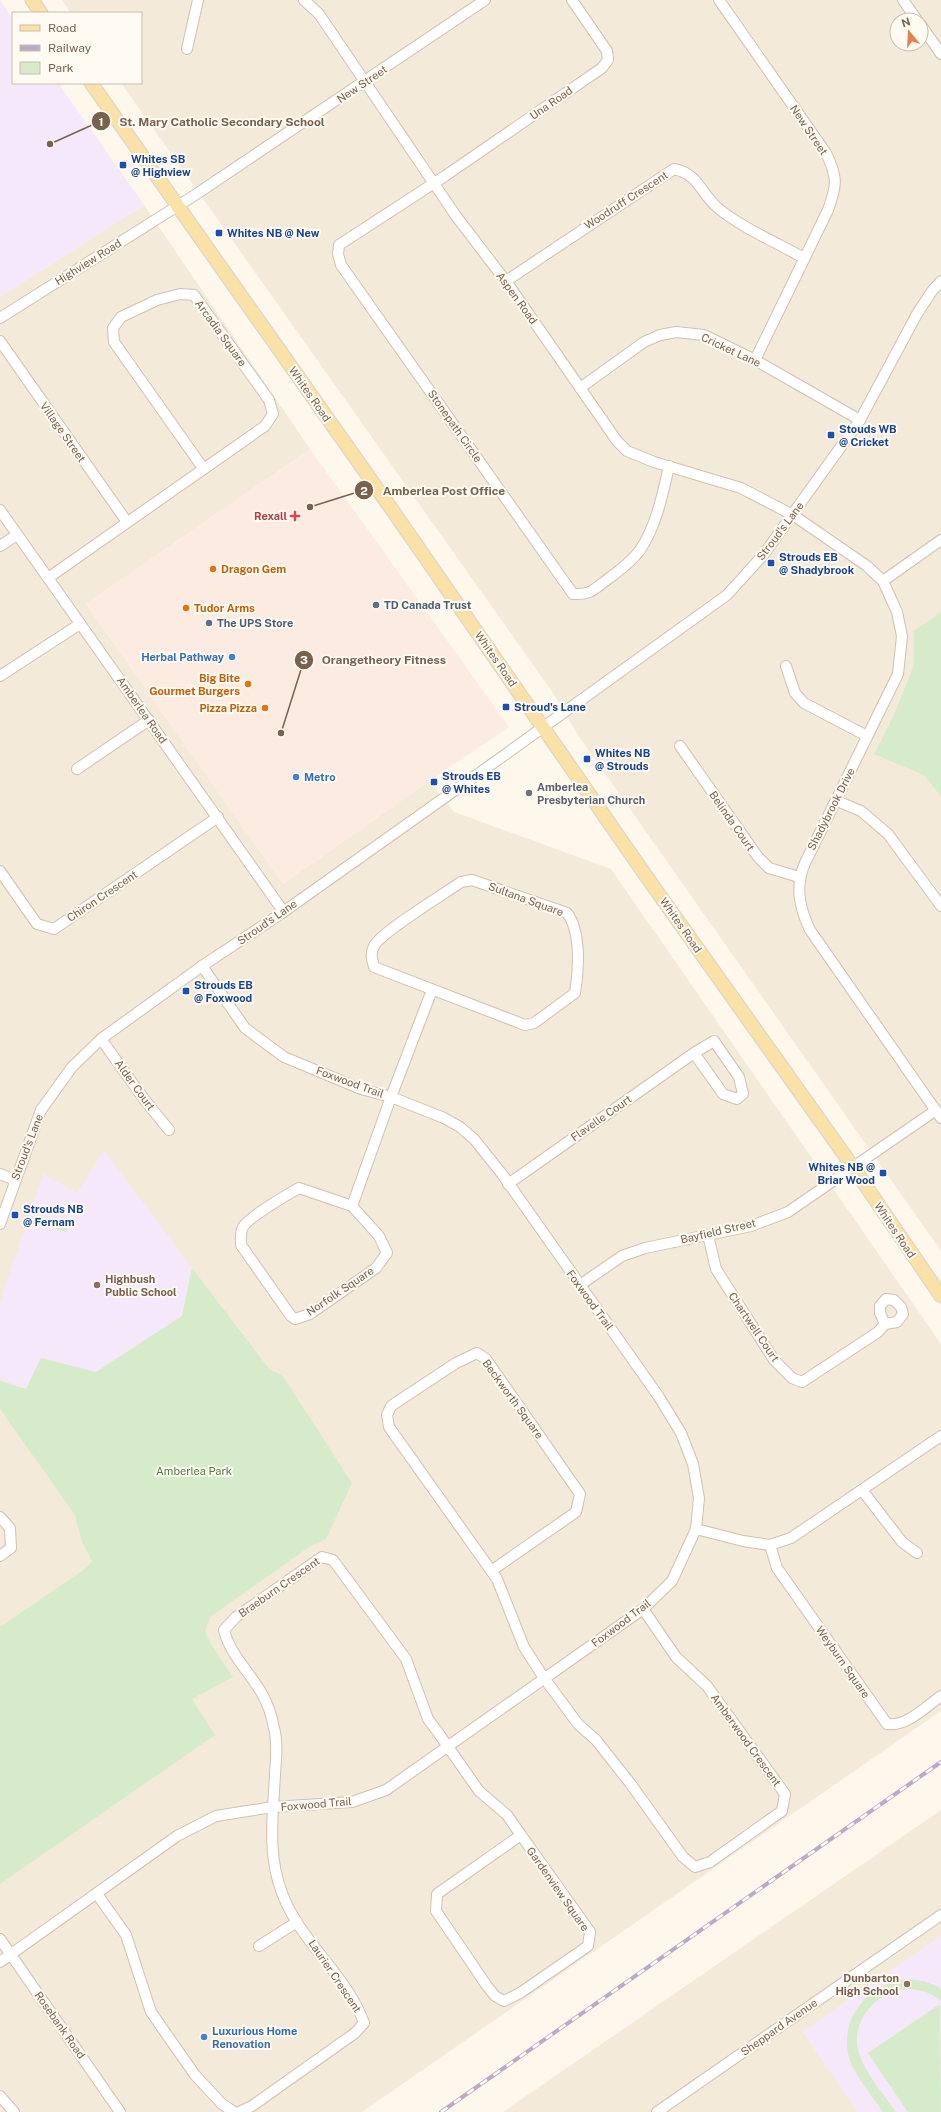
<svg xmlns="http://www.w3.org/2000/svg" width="941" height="2112" viewBox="0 0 941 2112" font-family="'Public Sans',sans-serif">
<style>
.residential{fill:#f4eada;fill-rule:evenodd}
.commercial{fill:#fcebe0}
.education{fill:#f5e8fa}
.green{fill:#d5ebca}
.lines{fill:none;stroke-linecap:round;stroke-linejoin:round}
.minor-casing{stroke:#d0c1b1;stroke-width:12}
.major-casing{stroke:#d9d3cd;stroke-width:15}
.minor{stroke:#fff;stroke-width:10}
.major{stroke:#f9e1a7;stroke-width:13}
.rail-casing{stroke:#bca9c8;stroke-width:4}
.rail{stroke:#fffbf3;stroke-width:2.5;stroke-dasharray:8;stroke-linecap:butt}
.transit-dot{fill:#1a4fb4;stroke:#fffbf3;stroke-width:1.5}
.health-dot{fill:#e0444e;stroke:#fffbf3;stroke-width:1.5}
.food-dot{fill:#e8710a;stroke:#fffbf3;stroke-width:1.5}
.service-dot{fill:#5c6f8a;stroke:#fffbf3;stroke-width:1.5}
.shop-dot{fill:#3f7fe0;stroke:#fffbf3;stroke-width:1.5}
.worship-dot{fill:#6b7280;stroke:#fffbf3;stroke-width:1.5}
.education-dot{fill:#8d6e63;stroke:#fffbf3;stroke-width:1.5}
.labels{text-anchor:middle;stroke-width:4;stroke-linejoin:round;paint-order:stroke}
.street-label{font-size:11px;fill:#79614e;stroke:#fffbf3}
.transit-label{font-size:11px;font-weight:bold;fill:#164399;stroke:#fffbf3;text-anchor:start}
.health-label{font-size:11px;font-weight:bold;fill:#be3a42;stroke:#fffbf3;text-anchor:end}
.food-label{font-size:11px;font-weight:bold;fill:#c56008;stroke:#fffbf3;text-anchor:start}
.service-label{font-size:11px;font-weight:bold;fill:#4e5e75;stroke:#fffbf3;text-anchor:start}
.shop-label{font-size:11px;font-weight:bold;fill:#366cbe;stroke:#fffbf3;text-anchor:start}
.worship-label{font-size:11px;font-weight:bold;fill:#5b616d;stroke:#fffbf3;text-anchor:start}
.education-label{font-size:11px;font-weight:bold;fill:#785e54;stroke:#fffbf3;text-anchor:start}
.park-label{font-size:11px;fill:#527e46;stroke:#fffbf3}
.leader{fill:none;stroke:#79614e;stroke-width:1.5}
.callout-dot{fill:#79614e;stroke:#fffbf3;stroke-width:1.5}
.mark-label{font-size:12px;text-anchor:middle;font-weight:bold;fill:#fff}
.callout-label{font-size:12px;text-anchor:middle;font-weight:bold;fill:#79614e;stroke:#fffbf3;stroke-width:4;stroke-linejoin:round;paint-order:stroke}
</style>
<rect width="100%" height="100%" fill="#fdf7ec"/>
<g class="residential">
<path d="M62,0H941V1251L578,735L553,693L121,83H141V13H71ZM897,20H921V44H897Z"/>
<path d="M144,205L310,449L86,604L283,884L429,781L454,812L611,869L941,1344V1711L362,2112H0V297Z"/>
<path d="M941,1810V1936L803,2032L858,2112H503Z"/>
</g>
<path class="commercial" d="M310,449L509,727L429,781L283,884L86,604Z"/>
<g class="education">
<path d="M0,1L13,19V83H58L144,205L0,297Z"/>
<path d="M104,1150L192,1268L182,1316L96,1372L41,1358L26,1390L0,1379V1302L43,1174L77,1193Z"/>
<path d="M941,1936V2112H858L803,2032Z"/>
</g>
<g class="green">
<path d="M941,612V796L924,775L874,754L894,715L914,665V631Z"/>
<path d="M55,1217L70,1222L66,1232L51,1227Z"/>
<path d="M192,1268L270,1370L282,1375L352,1483L326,1539L312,1545L210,1617L205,1632L211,1644L233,1677L192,1699L215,1735L0,1884V1627L82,1571L92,1561L82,1542L75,1515L0,1409V1381L26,1389L41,1358L96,1372L182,1316Z"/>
<path d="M905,1979L923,1981L939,1987L941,1989V2001C908,1972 854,2001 857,2044C859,2066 883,2093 896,2112H883C873,2097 858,2080 851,2063C838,2031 857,1997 887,1984C892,1981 899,1981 905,1979Z"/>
<path d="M940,2004L941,2112H908L868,2053Z"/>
</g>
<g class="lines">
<g class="minor-casing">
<g id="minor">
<path d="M304,0L319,14L456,216L508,284L617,441L627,451L654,462L741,488L793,515L867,566L883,581L897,612L902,636L898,674L805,863C795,886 799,907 810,930L941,1118"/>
<path d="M572,0L607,51L608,60L602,68L445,176L339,245L338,254L341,265L573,594C591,595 594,589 608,579C619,571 632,561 640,550C656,527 663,493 669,466"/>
<path d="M719,0L826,153C838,178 837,185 828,210L755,360"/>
<path d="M903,0L917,20"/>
<path d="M921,25L941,54"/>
<path d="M187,49L198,0"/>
<path d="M506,281L674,169C699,174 700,193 718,208C739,226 779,244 804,258"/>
<path d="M0,318L195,195L485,0"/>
<path d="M0,341L127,522"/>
<path d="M580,388L644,342L660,335L676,332L704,335L755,360L860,420"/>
<path d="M0,510L283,911"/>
<path d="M0,546L17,535"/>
<path d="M48,578L265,426L273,414L269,400L194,295L180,294L157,300L121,317L113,328L114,342L203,468"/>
<path d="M883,581L941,540"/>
<path d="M786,666L795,693L804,703L867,736"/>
<path d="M0,676L80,624"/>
<path d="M680,746L758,857L769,868L799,877"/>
<path d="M77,769L149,720"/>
<path d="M837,801L861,811L888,834L941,906"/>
<path d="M0,871L37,924L54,929L218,817"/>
<path d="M472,880L567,913C581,931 579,970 575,993L534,1023L525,1025L374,967C372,959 370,954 374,946C381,932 444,894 461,882Z"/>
<path d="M101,1039L144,1099L169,1130"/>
<path d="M0,1174L15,1180"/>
<path d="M508,1184L694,1053L714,1041L739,1077L743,1094L737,1099L723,1094L694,1053"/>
<path d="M299,1188L352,1206L379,1236L387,1253L376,1268L310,1314L295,1319L291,1316L241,1245C241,1239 240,1232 243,1227C249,1217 288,1194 299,1188Z"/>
<path d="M352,1206L391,1097L432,990"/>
<path d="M0,1224L41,1110L72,1067L101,1039L202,966L279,915L492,764L727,595L764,554L860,420L917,314L932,291L941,281"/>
<path d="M708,1235L716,1269L774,1360L792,1378L802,1382L878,1332L885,1324L897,1322L903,1314L901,1307L894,1300L886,1299L880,1306V1313L885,1324"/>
<path d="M580,1285L622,1256L645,1248L751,1226L788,1212L936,1110"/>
<path d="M862,1490L902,1542L917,1553"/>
<path d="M0,1517L10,1528L11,1548L0,1556"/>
<path d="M696,1529L743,1541L770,1545L791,1538L941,1436"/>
<path d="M770,1545L777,1568L887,1724C907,1727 925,1707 941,1696"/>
<path d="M491,1571L576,1512L580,1494L486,1359L477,1353L456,1363L391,1406L387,1415L389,1427L497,1579L524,1647L544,1678L578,1724L596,1740L630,1783L683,1857L695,1867L710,1862L782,1811L785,1794L707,1686L676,1657L643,1609"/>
<path d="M521,1835L590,1932L588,1946L520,1993L504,2001L495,1996L487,1986L436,1911L437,1894Z"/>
<path d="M97,1894L126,1935L151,2012L195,2075L222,2104L234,2112"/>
<path d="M0,1939L120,2112"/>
<path d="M259,1946L297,1922"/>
<path d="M0,1962L177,1836L216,1816L273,1807L352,1802L386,1790L643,1609L672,1581L696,1529L699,1498L693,1464L681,1433L659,1397L502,1174L474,1139L460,1127L444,1118L391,1097L361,1089L284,1057L245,1028L202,966"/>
<path d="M0,2096L14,2112"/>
<path d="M239,2112L252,2106L355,2033L364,2023C347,1975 300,1942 282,1893C267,1854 273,1815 275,1774C276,1759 278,1743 274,1728C272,1717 268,1704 262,1694C250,1672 230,1655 224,1630L236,1617L322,1557L333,1560L406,1659L428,1719L437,1731L479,1791L507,1815L521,1835"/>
<path d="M657,2112L941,1915"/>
</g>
</g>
<g class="major-casing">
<g id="major">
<path d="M32,0L41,13"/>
<path d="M91,83L395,514L646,876L846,1157L941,1296"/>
</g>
</g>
<use href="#minor" class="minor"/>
<use href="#major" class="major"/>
<g class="rail-casing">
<path id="rail" d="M441,2112L941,1762"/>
</g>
<use href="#rail" class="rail"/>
</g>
<g class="transit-dot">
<rect x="119" y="161" width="8" height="8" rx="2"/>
<rect x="215" y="229" width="8" height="8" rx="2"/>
<rect x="827" y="431" width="8" height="8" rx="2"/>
<rect x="767" y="559" width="8" height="8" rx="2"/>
<rect x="502" y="703" width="8" height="8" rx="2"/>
<rect x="583" y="755" width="8" height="8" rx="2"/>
<rect x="430" y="778" width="8" height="8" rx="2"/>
<rect x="182" y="987" width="8" height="8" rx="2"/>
<rect x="879" y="1169" width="8" height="8" rx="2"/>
<rect x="11" y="1211" width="8" height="8" rx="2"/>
</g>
<path class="health-dot" d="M293 510h4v4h4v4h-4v4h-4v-4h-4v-4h4z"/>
<g class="food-dot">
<circle cx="213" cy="569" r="4"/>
<circle cx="186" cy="608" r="4"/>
<circle cx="248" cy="684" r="4"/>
<circle cx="265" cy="708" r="4"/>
</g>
<g class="service-dot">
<circle cx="376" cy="605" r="4"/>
<circle cx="209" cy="623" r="4"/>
</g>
<g class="shop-dot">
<circle cx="232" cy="657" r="4"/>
<circle cx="296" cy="777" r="4"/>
<circle cx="204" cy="2037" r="4"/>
</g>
<circle class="worship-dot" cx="529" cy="793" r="4"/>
<g class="education-dot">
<circle cx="97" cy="1285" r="4"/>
<circle cx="907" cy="1984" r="4"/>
</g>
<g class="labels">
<g class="street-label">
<text transform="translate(362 84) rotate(-34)" y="4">New Street</text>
<text transform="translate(551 103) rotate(-35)" y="4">Una Road</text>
<text transform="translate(809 130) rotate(56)" y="4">New Street</text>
<text transform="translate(626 200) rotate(-33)" y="4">Woodruff Crescent</text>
<text transform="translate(88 262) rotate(-32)" y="4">Highview Road</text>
<text transform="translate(517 298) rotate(54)" y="4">Aspen Road</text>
<text transform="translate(221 333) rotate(54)" y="4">Arcadia Square</text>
<text transform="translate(731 350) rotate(25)" y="4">Cricket Lane</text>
<text transform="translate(310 394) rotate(55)" y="4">Whites Road</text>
<text transform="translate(455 426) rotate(55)" y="4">Stonepath Circle</text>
<text transform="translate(63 432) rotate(55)" y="4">Village Street</text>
<text transform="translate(780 531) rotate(-53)" y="4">Stroud's Lane</text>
<text transform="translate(496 659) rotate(55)" y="4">Whites Road</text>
<text transform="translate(142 710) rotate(55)" y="4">Amberlea Road</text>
<text transform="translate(831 809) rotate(-63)" y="4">Shadybrook Drive</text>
<text transform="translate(732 821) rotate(55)" y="4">Belinda Court</text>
<text transform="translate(102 896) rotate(-34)" y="4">Chiron Crescent</text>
<text transform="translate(526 899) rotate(20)" y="4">Sultana Square</text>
<text transform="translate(267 922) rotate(-35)" y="4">Stroud's Lane</text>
<text transform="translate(681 925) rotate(55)" y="4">Whites Road</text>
<text transform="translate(350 1082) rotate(20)" y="4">Foxwood Trail</text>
<text transform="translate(135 1085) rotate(54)" y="4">Alder Court</text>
<text transform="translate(601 1118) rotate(-35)" y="4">Flavelle Court</text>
<text transform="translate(27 1147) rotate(-69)" y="4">Stroud's Lane</text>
<text transform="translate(895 1230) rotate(56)" y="4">Whites Road</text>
<text transform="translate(718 1231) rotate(-13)" y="4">Bayfield Street</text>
<text transform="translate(340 1291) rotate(-34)" y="4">Norfolk Square</text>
<text transform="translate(590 1300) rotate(54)" y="4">Foxwood Trail</text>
<text transform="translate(754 1327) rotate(56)" y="4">Chartwell Court</text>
<text transform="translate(513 1399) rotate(54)" y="4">Beckworth Square</text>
<text transform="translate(279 1587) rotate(-35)" y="4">Braeburn Crescent</text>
<text transform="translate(621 1623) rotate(-37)" y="4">Foxwood Trail</text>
<text transform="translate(843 1662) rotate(55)" y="4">Weyburn Square</text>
<text transform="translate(746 1740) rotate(54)" y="4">Amberwood Crescent</text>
<text transform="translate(316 1804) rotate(-5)" y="4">Foxwood Trail</text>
<text transform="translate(558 1889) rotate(55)" y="4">Gardenview Square</text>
<text transform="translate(335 1976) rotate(56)" y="4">Laurier Crescent</text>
<text transform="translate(60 2025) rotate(55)" y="4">Rosebank Road</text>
<text transform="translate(779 2027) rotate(-35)" y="4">Sheppard Avenue</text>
</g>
<g class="transit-label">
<text x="131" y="163">Whites SB<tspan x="131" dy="13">@ Highview</tspan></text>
<text x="227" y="237">Whites NB @ New</text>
<text x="839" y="433">Stouds WB<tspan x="839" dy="13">@ Cricket</tspan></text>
<text x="779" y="561">Strouds EB<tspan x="779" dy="13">@ Shadybrook</tspan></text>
<text x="514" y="711">Stroud's Lane</text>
<text x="595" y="757">Whites NB<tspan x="595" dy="13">@ Strouds</tspan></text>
<text x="442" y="780">Strouds EB<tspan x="442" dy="13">@ Whites</tspan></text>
<text x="194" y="989">Strouds EB<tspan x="194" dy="13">@ Foxwood</tspan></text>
<text x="875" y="1171" text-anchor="end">Whites NB @<tspan x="875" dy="13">Briar Wood</tspan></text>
<text x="23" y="1213">Strouds NB<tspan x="23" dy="13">@ Fernam</tspan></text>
</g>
<g class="health-label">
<text x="287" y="520">Rexall</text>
</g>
<g class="food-label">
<text x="221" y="573">Dragon Gem</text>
<text x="194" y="612">Tudor Arms</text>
<text x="240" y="682" text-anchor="end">Big Bite<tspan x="240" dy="13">Gourmet Burgers</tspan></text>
<text x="257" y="712" text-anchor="end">Pizza Pizza</text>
</g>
<g class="service-label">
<text x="384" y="609">TD Canada Trust</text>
<text x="217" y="627">The UPS Store</text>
</g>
<g class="shop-label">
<text x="224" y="661" text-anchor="end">Herbal Pathway</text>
<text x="304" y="781">Metro</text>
<text x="212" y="2035">Luxurious Home<tspan x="212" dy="13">Renovation</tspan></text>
</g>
<g class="worship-label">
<text x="537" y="791">Amberlea<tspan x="537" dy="13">Presbyterian Church</tspan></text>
</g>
<g class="education-label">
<text x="105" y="1283">Highbush<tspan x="105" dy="13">Public School</tspan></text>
<text x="899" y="1982" text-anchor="end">Dunbarton<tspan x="899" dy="13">High School</tspan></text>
</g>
<g class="park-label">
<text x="194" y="1475">Amberlea Park</text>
</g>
</g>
<path class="leader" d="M50 144L101 121M310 507L364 490M281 733L304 660"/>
<g class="callout-dot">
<circle cx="50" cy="144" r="4"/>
<circle cx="310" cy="507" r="4"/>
<circle cx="281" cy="733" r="4"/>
<circle cx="101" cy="121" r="10"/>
<circle cx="364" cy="490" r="10"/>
<circle cx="304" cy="660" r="10"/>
</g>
<g class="mark-label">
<text x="101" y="126">1</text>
<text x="364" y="495">2</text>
<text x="304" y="664">3</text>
</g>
<g class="callout-label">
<text x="222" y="126">St. Mary Catholic Secondary School</text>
<text x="444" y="495">Amberlea Post Office</text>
<text x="384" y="664">Orangetheory Fitness</text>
</g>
<rect x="12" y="12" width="130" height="72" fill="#fffbf3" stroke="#c9bdb1"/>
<rect x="20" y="25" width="20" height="6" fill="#f9e1a7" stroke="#c9bdb1"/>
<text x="48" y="32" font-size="12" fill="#79614e">Road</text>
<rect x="20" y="45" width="20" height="6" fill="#bca9c8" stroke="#c9bdb1"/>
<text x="48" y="52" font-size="12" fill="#79614e">Railway</text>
<rect x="20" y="62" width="20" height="12" fill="#d5ebca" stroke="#c9bdb1"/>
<text x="48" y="72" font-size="12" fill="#79614e">Park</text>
<g transform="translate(909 32) rotate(342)"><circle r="19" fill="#fffbf3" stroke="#c9bdb1"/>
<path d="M0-3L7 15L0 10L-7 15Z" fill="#e38054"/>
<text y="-6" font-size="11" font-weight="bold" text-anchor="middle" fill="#79614e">N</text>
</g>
</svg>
